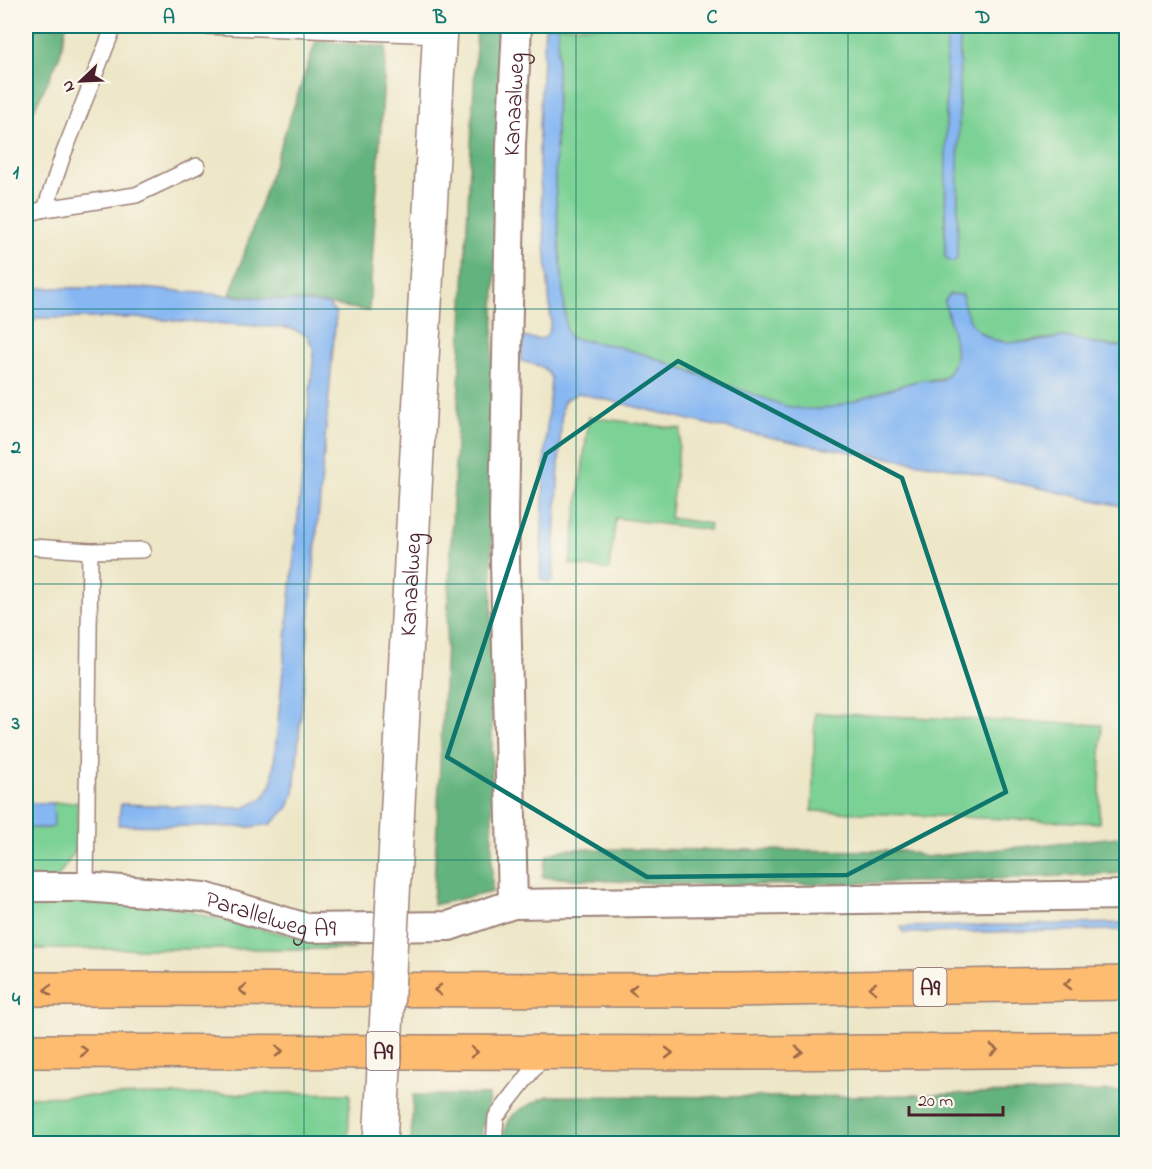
<svg xmlns="http://www.w3.org/2000/svg" width="1152" height="1169" viewBox="0 0 1152 1169" font-family="'Indie Flower',sans-serif">
<style>
.green{fill:#7bd195;stroke:#627860;stroke-width:1.5}
.forest{fill:#64b37e;stroke:#576954;stroke-width:1.5}
.water{fill:#86b7f2;stroke:#686b8e;stroke-width:1.5}
.lines{fill:none;stroke-linecap:round;stroke-linejoin:round}
.service-casing{stroke:#9c8279;stroke-width:18}
.minor-casing{stroke:#9c8279;stroke-width:32}
.tertiary-casing{stroke:#9c8279;stroke-width:36}
.motorway-casing{stroke:#9c8279;stroke-width:36}
.service{stroke:#fff;stroke-width:15}
.minor{stroke:#fff;stroke-width:28}
.tertiary{stroke:#fff;stroke-width:33}
.motorway{stroke:#fdbc6f;stroke-width:33}
.tertiary-bridge-casing{stroke:#9c8279;stroke-width:36;stroke-linecap:butt}
.tertiary-bridge{stroke:#fff;stroke-width:33}
.oneway{stroke:#9b664a}
.marked{fill:none;stroke:#0f766e;stroke-width:4.5;stroke-linejoin:round}
.grid{fill:none;stroke:#0f766e;stroke-width:1.5;stroke-opacity:0.55}
.labels{text-anchor:middle;stroke-width:6;stroke-linejoin:round;paint-order:stroke}
.shield{fill:#fbf7ec;stroke:#7f6065;stroke-width:1.5}
.shield-label{font-size:22px;font-weight:bold;fill:#4a1f2b}
.street-label{font-size:24px;fill:#4a1f2b;stroke:#fbf7ec}
.neatline{fill:none;stroke:#0f766e;stroke-width:2}
.grid-label{font-size:20px;text-anchor:middle;font-weight:bold;fill:#0f766e}
</style>
<rect width="100%" height="100%" fill="#fbf7ec"/>
<filter id="ink" filterUnits="userSpaceOnUse"><feTurbulence type="fractalNoise" baseFrequency=".0167" numOctaves="2"/><feDisplacementMap in="SourceGraphic" scale="12" xChannelSelector="R" yChannelSelector="G"/><feConvolveMatrix kernelMatrix="1 2 1 2 8 2 1 2 1" color-interpolation-filters="sRGB"/></filter>
<filter id="wash" filterUnits="userSpaceOnUse"><feTurbulence type="fractalNoise" baseFrequency=".008" numOctaves="4" result="noise"/><feDisplacementMap in="SourceGraphic" scale="24" xChannelSelector="R" yChannelSelector="G"/><feGaussianBlur stdDeviation="1.35" result="paint"/><feColorMatrix in="noise" values="0 0 0 0 0 0 0 0 0 0 0 0 0 0 0 0 0 1.4 0 .05"/><feComposite in="paint" operator="in"/></filter>
<g filter="url(#wash)">
<rect width="100%" height="100%" fill="#ede6c7"/>
<g class="green">
<path d="M558,26H947L945,257L949,261L957,259L960,26H1126V346L1105,345L1061,337L1014,343L994,341L975,329L945,301C948,319 961,346 954,363C947,380 941,379 926,380C918,380 910,383 903,385C875,392 849,408 820,410C777,412 729,385 689,370C650,356 611,345 570,338L566,330L555,185Z"/>
<path d="M589,417L681,429L670,518L710,524L709,530L616,518L609,570L570,564Z"/>
<path d="M815,713L1102,725L1099,823L812,811Z"/>
<path d="M79,802L76,850L57,878H26V828H49L53,826V803Z"/>
<path d="M26,902L165,905L233,923L356,949H26Z"/>
<path d="M295,1093L350,1094L348,1143H255L248,1136L26,1137V1097Z"/>
</g>
<g class="forest">
<path d="M26,26H66L60,55L26,127Z"/>
<path d="M477,26H505L492,366V892L433,905Z"/>
<path d="M316,41L386,47L369,311L328,304L230,295Z"/>
<path d="M1126,836V873L925,882L705,886L542,877L547,855L566,849L907,851L925,857Z"/>
<path d="M1126,1091V1143H502C507,1110 521,1109 548,1096L804,1097Z"/>
<path d="M413,1095H489C489,1113 480,1126 481,1143H411Z"/>
</g>
<g class="water">
<path d="M545,26H558L555,185L566,330L570,338L615,346L646,355L785,406C831,417 855,398 897,387C906,384 915,381 924,380C929,380 934,382 938,381C945,379 951,371 953,364C961,348 947,318 945,301L949,294L962,295C969,345 1003,346 1045,340C1051,340 1057,337 1063,337C1084,339 1105,349 1126,346V507L945,467L803,444L707,424L578,393L565,400L562,407L553,580L549,582L543,580L540,577L545,450L551,378C545,365 534,364 521,361V337C539,340 549,343 551,321L539,166V126Z"/>
<path d="M947,26H960L957,259L953,262L949,261L945,257Z"/>
<path d="M27,288H140L328,304L336,314L294,793L287,809L271,824L250,827L118,825L121,804L244,808L262,799L272,784L314,351L307,335L289,328L136,318H37L26,330Z"/>
<path d="M26,803H53L54,825L50,828H26Z"/>
<path d="M1126,923V930L903,933L901,927Z"/>
<path d="M248,1136L255,1143H26V1137Z"/>
</g>
</g>
<g filter="url(#ink)">
<g class="lines">
<g class="service-casing">
<g id="service">
<path d="M206,26L440,35"/>
<path d="M45,209L136,195L197,166"/>
<path d="M26,214L45,209L63,155L114,26"/>
<path d="M34,547L90,551L86,887"/>
<path d="M90,551L143,550"/>
<path d="M494,1144L496,1117L546,1053"/>
</g>
</g>
<g class="minor-casing">
<g id="minor">
<path id="s1" d="M26,887H86L204,897L306,928L449,926L513,904L1126,895"/>
<path id="s2" d="M513,904L504,519L511,145L517,26"/>
</g>
</g>
<g class="tertiary-casing">
<g id="tertiary">
<path id="s3" d="M394,878L440,26"/>
</g>
</g>
<g class="motorway-casing">
<g id="motorway">
<path d="M26,989L734,990L1126,983"/>
<path d="M26,1051L741,1053L1126,1050"/>
</g>
</g>
<use href="#service" class="service"/>
<use href="#minor" class="minor"/>
<use href="#tertiary" class="tertiary"/>
<use href="#motorway" class="motorway"/>
<g class="tertiary-bridge-casing">
<path id="tertiary-bridge" d="M380,1144L394,878"/>
</g>
<use href="#tertiary-bridge" class="tertiary-bridge"/>
</g>
<defs><path id="oneway-chevron" d="M-2-3.5L2.5 0L-2 3.5" fill="none" stroke-width="1.6" stroke-linecap="round" stroke-linejoin="round" transform="scale(1.5)"/></defs>
<g class="oneway">
<use href="#oneway-chevron" transform="translate(1068 984) rotate(179)"/>
<use href="#oneway-chevron" transform="translate(873 988) rotate(179)"/>
<use href="#oneway-chevron" transform="translate(48 990) rotate(-180)"/>
<use href="#oneway-chevron" transform="translate(243 990) rotate(-180)"/>
<use href="#oneway-chevron" transform="translate(438 990) rotate(-180)"/>
<use href="#oneway-chevron" transform="translate(633 990) rotate(-180)"/>
<use href="#oneway-chevron" transform="translate(994 1050) rotate(-1)"/>
<use href="#oneway-chevron" transform="translate(84 1051)"/>
<use href="#oneway-chevron" transform="translate(279 1051)"/>
<use href="#oneway-chevron" transform="translate(474 1052)"/>
<use href="#oneway-chevron" transform="translate(799 1052) rotate(-1)"/>
<use href="#oneway-chevron" transform="translate(669 1053)"/>
</g>
</g>
<path class="marked" d="M678,361L902,478L1006,792L847,875L647,877L447,757L546,454Z"/>
<path class="grid" d="M304,26V1144M576,26V1144M848,26V1144M26,309H1126M26,584H1126M26,860H1126"/>
<g class="labels">
<g class="shield">
<rect x="913.5" y="968" width="33" height="38" rx="4.5"/>
<rect x="366.5" y="1032" width="33" height="38" rx="4.5"/>
</g>
<g class="shield-label">
<text x="930" y="995">A9</text>
<text x="383" y="1059">A9</text>
</g>
<g class="street-label">
<text dy="8" stroke="none"><textPath href="#s2" startOffset="800">Kanaalweg</textPath></text>
<text dy="8" stroke="none"><textPath href="#s3" startOffset="294">Kanaalweg</textPath></text>
<text dy="8" stroke="none"><textPath href="#s1" startOffset="248">Parallelweg A9</textPath></text>
</g>
</g>
<rect width="1152" height="1169" fill="none" stroke="#fbf7ec" stroke-width="66"/>
<g transform="translate(81 81) rotate(247)" stroke="#fbf7ec" stroke-width="4.5" paint-order="stroke">
<path d="M0-4.5L10 22L0 15L-10 22Z" fill="#4a1f2b"/>
<text y="-9" font-size="16" font-weight="bold" text-anchor="middle" fill="#4a1f2b">N</text>
</g>
<path d="M909 1106v9h94v-9" fill="none" stroke="#4a1f2b" stroke-width="3"/>
<text x="918" y="1106" font-size="18" fill="#4a1f2b" stroke="#fbf7ec" stroke-width="4.5" paint-order="stroke">20 m</text>
<rect x="33" y="33" width="1086" height="1103" class="neatline"/>
<g class="grid-label">
<text x="169" y="23">A</text>
<text x="440" y="23">B</text>
<text x="712" y="23">C</text>
<text x="983" y="23">D</text>
<text x="16" y="178">1</text>
<text x="16" y="453">2</text>
<text x="16" y="729">3</text>
<text x="16" y="1005">4</text>
</g>
</svg>
